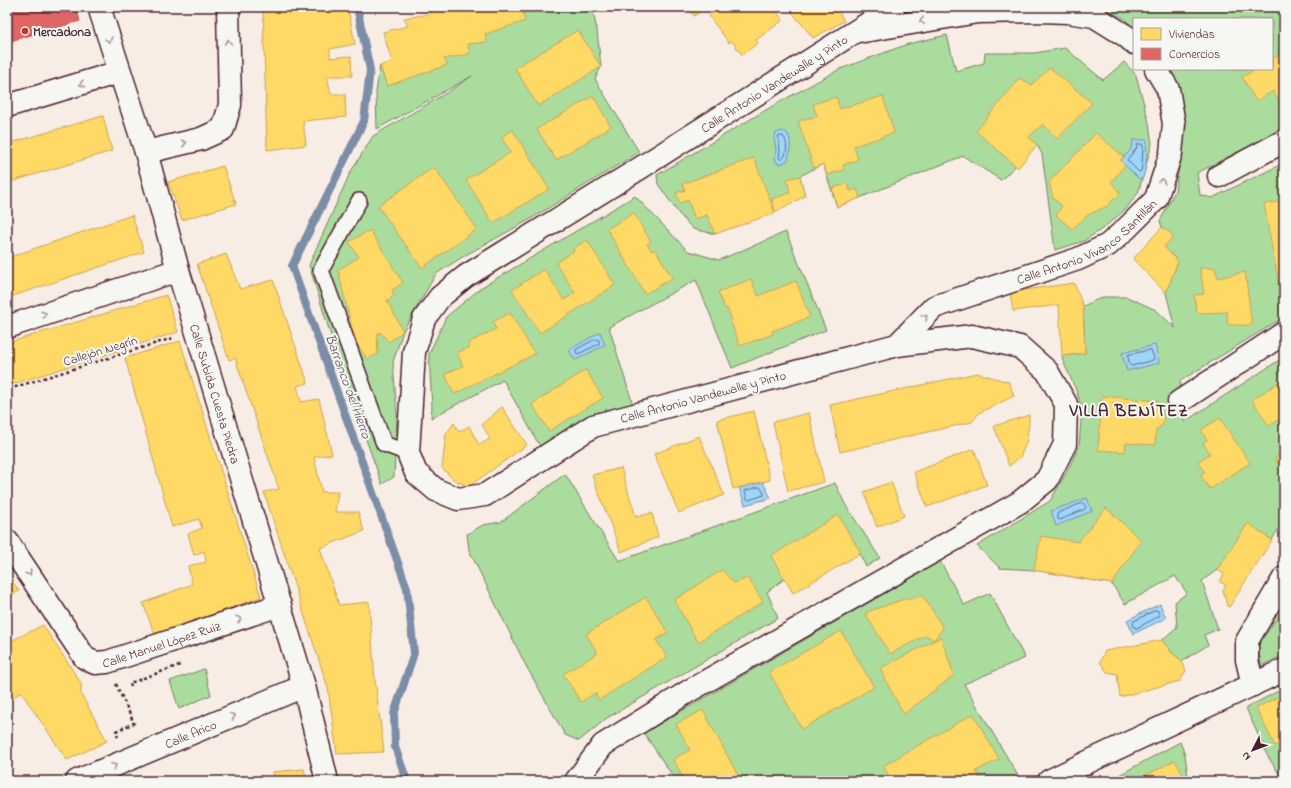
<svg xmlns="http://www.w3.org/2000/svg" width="1291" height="788" viewBox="0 0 1291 788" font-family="'Indie Flower',sans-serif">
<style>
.green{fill:#aadc9e;stroke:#7a7e64}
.water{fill:#9bd6fb;stroke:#7b8da8}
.homes{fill:#ffd966;stroke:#c9a154}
.shops{fill:#e06666;stroke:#b35154}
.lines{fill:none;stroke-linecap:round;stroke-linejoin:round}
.shore{stroke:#6a687e;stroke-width:1}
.stream{stroke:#7b8da8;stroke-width:8}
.service-casing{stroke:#4a1f2b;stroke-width:18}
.minor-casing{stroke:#4a1f2b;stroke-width:25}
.path{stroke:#4a1f2b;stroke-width:2.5;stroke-dasharray:3 3;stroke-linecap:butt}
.service{stroke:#f6f6f2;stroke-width:15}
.minor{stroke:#f6f6f2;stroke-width:22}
.oneway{stroke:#a99598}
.poi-dot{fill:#c8321e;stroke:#f6f6f2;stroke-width:1.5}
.labels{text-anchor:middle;stroke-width:4;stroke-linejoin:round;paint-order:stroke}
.poi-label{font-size:13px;font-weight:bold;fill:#4a1f2b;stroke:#f6f6f2;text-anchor:start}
.street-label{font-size:13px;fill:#4a1f2b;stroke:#f6f6f2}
.water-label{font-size:14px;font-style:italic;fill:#5e4d5f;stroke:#f6f6f2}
.district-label{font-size:17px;font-weight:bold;letter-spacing:1px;fill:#4a1f2b;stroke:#f6f6f2}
</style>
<rect width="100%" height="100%" fill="#f7ede4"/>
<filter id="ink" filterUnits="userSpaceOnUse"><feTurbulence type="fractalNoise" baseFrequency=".025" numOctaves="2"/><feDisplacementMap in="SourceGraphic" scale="8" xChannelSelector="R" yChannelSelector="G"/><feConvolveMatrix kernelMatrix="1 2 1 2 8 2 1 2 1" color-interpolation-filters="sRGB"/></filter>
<g filter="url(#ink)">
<g class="green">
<path d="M517,7H592L597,30L601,67L595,79L639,152L529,220L464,256L436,274L403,331L393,362L397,416L394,477L382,484L345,381L309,265L350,173L373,136L448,92L472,76L377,129L376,92L380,66L387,86L501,12Z"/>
<path d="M1100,7H1284V128L1197,173L1200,195L1212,198L1284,163V317L1180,381L1184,422L1284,357V519L1272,540L1248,524L1217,570L1202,581L1218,629L1204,635L1208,645L1182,661L1171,652L1162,640L1177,627L1175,602L1187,593L1175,576L1125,604L1112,584L1034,570L1000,568L977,546L1050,501L1068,470L1079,446L1082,408L1076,390L1063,361L1062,356L1085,353L1083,306L1103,297H1127L1156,310L1175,328L1166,293L1178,261L1164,247L1173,236L1162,227L1160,221L1175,191L1184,137L1175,85L1165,69H1272V19H1134V29L1125,19Z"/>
<path d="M947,35L956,71L984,63L985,53H1034L1065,48L1103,80L1124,62L1136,75L1149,123L1152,144L1138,193L1126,209L1102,229L1084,241L1055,250L1042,154L1037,145L1001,180L963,156L837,207L823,164L800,176L805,196L715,234L693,229L679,214L658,184L657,175L776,104L840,69L908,44Z"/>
<path d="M635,196L688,251L719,260L786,232L826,330L732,368L696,280L609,327L633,405L542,450L503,380L431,418L432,407L429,354L446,317L482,287Z"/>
<path d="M565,474L619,561L835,483L845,504L880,558L866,567L853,540L784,579L767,592L778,618L607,718L579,741L565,735L525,664L469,550L467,534L483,525L501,522Z"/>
<path d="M940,561L964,605L990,593L1025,658L964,684L1021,781H676L644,733Z"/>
<path d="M1284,608V655L1261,666L1258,645Z"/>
<path d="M204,669L211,695L179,709L170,681Z"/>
<path d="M1284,688V781H1282L1281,777L1267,755L1246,708Z"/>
<path d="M1180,742L1185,755L1188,776L1192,781H1108Z"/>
</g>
<g class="water">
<path d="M782,131C785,132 787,132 788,135C792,140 790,156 787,161L780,164L777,163L775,159L776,150L774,138L776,133Z"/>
<path d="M1133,140H1147L1146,166L1143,178L1139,179L1120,160C1127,155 1133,149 1133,140Z"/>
<path d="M600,332L605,345L575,360L569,350Z"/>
<path d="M1155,345L1159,363L1127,371L1122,353Z"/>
<path d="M763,482L771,498L745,505L739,488Z"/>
<path d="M1087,498L1092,511L1056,526L1051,511Z"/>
<path d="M1160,604L1166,618L1133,634L1127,620Z"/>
</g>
<g class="homes">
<path d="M263,7H344L349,14L355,44L330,49V58L351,56L352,76H327L331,94H345L346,117L303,121L306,145L267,150Z"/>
<path d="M427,7H539L523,11L525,21L485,34L487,42L468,44L469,54L444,59L447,65L387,86L380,66L392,62L383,32L408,26L404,18L430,14Z"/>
<path d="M687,7H696L700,12L694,16Z"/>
<path d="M707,7H773L783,20L756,40L758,43L742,55L732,41L729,43L709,16L712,14Z"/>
<path d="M797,7H840L837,9L844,21L813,38L792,12Z"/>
<path d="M578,30L601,67L538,106L515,68Z"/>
<path d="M1284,52V110L1273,91L1256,101L1242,77L1256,69H1272V59Z"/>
<path d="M1050,68L1092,103L1057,139L1043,124L1029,137L1037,145L1018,168L976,131L1020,78L1031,85Z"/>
<path d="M593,96L611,127L556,160L537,129Z"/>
<path d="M883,96L894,133L854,146L858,160L843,165L844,170L827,175L823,164L814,168L798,121L817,116L813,104L836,97L840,109Z"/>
<path d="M103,116L112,151L7,183V144Z"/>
<path d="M513,130L549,189L493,223L466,180L511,152L501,137Z"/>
<path d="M1096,133L1124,157L1120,160L1125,165L1111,182L1120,193L1107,206L1088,215L1072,229L1056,215L1062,206L1053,198L1049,182Z"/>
<path d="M754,158L775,213L715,234L707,215L695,219L688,200L680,203L676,193L685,190L682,184Z"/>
<path d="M223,166L236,204L182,220L168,182Z"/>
<path d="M434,167L477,229L422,268L378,206Z"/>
<path d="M800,176L805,196L775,212L772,199L790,193L787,179Z"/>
<path d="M848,184L850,191L857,189L860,198L837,207L832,188Z"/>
<path d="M1284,201V290L1280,291L1264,204Z"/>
<path d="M634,213L651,242L647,244L652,251L655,249L672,278L645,294L607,229Z"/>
<path d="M132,215L144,252L7,298V258Z"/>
<path d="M1162,227L1174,236L1164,247L1178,261L1166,293L1133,259Z"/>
<path d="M370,230L403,283L392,290L394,295L392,298L387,300L403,331L389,342L380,332L377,334L378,354L367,359L355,341L338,270L359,257L349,242Z"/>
<path d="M587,240L615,285L540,333L512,290L544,269L564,300L575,293L556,263L574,251L573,249Z"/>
<path d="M226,254L240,289L273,280L308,383L297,386L301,402L319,399L332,454L314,457L322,492H338L335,512H358L364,531L320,548L339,605L369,602L375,680L384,752L337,754L328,688L264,492L279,489L235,358L229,360L197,264Z"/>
<path d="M1200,268H1215L1218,278L1245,272L1252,325H1228L1227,312L1197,313L1194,295L1204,294Z"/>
<path d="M751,279L758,296L796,281L810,317L772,331L773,334L740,346L730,320H732L727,308L725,309L718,292Z"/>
<path d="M1074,283L1083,306L1085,353L1062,356L1059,305L1013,311L1010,292Z"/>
<path d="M166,295L178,332L7,386V343Z"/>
<path d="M510,313L535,354L454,394L445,374L463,366L457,353L470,347L468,343L496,329L493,322Z"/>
<path d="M180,341L261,597L155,635L143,603L192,584L188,566L206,562L204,551L194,555L188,534L202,528L199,519L172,527L125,358Z"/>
<path d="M586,370L603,398L549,431L532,404Z"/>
<path d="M977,373L1009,382L1014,396L979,413L972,422L840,452L830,405Z"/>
<path d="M1284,379V416L1269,426L1252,400Z"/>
<path d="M1102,396L1158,401L1157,410L1163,414L1164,420L1162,426L1156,429L1155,445L1126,443L1125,452L1098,450Z"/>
<path d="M502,407L527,445L468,487L453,479L442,468L446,434L454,423L459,432L469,426L479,445L490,439L482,424Z"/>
<path d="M754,411L770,480L733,489L717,420Z"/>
<path d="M809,413L824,482L788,491L773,422Z"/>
<path d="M1029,415V424L1026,443L1020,457L1009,466L994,426Z"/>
<path d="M1220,418L1250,463L1210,489L1200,475L1205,472L1198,461L1210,454L1203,443L1207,440L1201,430Z"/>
<path d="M699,436L724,495L679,513L654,454Z"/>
<path d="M974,449L987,485L927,507L914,472Z"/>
<path d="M1284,449V464L1283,465L1275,461L1279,452Z"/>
<path d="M621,468L636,517L652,513L658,537L621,552L592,475Z"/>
<path d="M891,482L904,516L877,527L864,492Z"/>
<path d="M1106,508L1141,540L1112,584L1034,570L1041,536L1078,542Z"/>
<path d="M838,515L861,553L793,593L771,556Z"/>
<path d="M1248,523L1272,540L1229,607L1227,606L1223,590L1226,585L1220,582L1224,574L1217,570Z"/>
<path d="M722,570L734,583L748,578L763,602L698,642L674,600Z"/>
<path d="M7,574L19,591L7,598Z"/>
<path d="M923,596L943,628L934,640L926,635L890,654L865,613L904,599Z"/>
<path d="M646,597L668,633L656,640L667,657L599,700L595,693L581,702L563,674L598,653L586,634Z"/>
<path d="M43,625L81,683V694L107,741L67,760L21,692L7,702V643Z"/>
<path d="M841,631L874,687L802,729L769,672Z"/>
<path d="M941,637L954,675L904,714L884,678L881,668Z"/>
<path d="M1162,640L1171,652L1182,661L1186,671L1180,681L1120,697L1117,674L1107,672L1100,662L1105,651Z"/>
<path d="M1284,694V742L1275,746L1256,708Z"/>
<path d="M703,710L741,781H685L673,759L690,750L676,724Z"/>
<path d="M973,714L999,759L976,771L982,781H892L883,766Z"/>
<path d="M1175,760L1186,781H1136Z"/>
<path d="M304,769L307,781H274L273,772Z"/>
</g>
<path class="shops" d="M7,7H76L80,21L7,42Z"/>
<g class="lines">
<g class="shore">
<path d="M779,136H783C788,141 788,156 781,160L779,158L780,150L778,138Z"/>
<path d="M1138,144H1142L1143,146L1142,166L1141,171L1139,172L1127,160L1136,149Z"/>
<path d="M596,339L599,340V344L578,354L576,353V350Z"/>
<path d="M1151,350L1154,358L1153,360L1132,366L1130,365L1128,357V355Z"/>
<path d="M760,487L764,493V495L749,500L747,499L745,491Z"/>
<path d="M1083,503L1086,507L1085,509L1060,520L1058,519L1057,515L1058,513Z"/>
<path d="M1156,610L1158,611L1160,615L1159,616L1137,628L1134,627L1133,623V622Z"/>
</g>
<path class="stream" d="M357,7L370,70L364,121L292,266L407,588L414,653L394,714L395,747L407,781"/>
<g class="service-casing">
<path id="service" d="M359,201L321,270L384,444L408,453"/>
</g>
<g class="minor-casing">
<g id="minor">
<path id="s1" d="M99,7L146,152L178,270L304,686L327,781"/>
<path d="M864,31L978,12L1040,11L1067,12L1094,16L1126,36L1134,43"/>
<path d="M7,106L119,72"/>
<path d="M146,152L201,139L223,129L230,105L228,7"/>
<path d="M1219,176L1284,141"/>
<path d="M7,327L178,270"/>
<path id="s2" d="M897,345L934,307L1078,259L1108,245L1128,227L1156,199L1171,153L1174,124L1168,89L1156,69"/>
<path d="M1179,402L1284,333"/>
<path id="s3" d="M7,541L85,658L95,663L107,662L280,605"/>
<path d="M1253,685L1247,660V641L1284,578"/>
<path id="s4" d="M77,781L304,686"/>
<path id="s5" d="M576,781L603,745L689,691L1020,502L1047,480L1065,444L1066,404L1047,371L1020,347L972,336L897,345L593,426L485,495L458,499L436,490L416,473L408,453L414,352L424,319L440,297L466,276L500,255L637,170L894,7"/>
<path d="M1049,781L1090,761L1284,670"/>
</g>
</g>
<g class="path">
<path d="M9,389L173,338"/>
<path d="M116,684L134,723L116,731L118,738"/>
<path d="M131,687L130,683L180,665"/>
</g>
<use href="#service" class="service"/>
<use href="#minor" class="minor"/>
</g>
<defs><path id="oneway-chevron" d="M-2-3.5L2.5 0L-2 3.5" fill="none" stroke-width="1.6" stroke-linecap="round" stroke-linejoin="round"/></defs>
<g class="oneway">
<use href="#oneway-chevron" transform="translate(922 21) rotate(171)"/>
<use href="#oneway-chevron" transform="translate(109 40) rotate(73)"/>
<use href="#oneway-chevron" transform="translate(228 42) rotate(-91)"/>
<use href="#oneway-chevron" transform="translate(82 84) rotate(163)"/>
<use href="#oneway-chevron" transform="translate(184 143) rotate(-13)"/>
<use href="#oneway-chevron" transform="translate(1162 181) rotate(-72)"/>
<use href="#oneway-chevron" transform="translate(44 314) rotate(-18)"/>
<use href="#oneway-chevron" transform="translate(925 317) rotate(-46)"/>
<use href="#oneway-chevron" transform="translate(29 573) rotate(56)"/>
<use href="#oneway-chevron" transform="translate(239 619) rotate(-18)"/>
<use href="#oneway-chevron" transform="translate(233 716) rotate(-23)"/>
<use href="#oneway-chevron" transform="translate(114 766) rotate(-23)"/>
</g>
</g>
<circle class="poi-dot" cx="25" cy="31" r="4"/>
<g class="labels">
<g class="poi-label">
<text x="33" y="36">Mercadona</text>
</g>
<g class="street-label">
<text dy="5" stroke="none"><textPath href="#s5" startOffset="1943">Calle Antonio Vandewalle y Pinto</textPath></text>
<text dy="5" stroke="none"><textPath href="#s2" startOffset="221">Calle Antonio Vivanco Santillán</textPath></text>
<text transform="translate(100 350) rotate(-17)" y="5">Callejón Negrín</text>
<text dy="5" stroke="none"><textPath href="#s1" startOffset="404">Calle Subida Cuesta Piedra</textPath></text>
<text transform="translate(703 396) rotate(-15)" y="5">Calle Antonio Vandewalle y Pinto</text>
<text dy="5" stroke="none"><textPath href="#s3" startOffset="221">Calle Manuel López Ruiz</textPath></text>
<text dy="5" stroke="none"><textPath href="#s4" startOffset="123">Calle Arico</textPath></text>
</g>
<g class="water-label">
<text transform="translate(349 386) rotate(70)" y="5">Barranco del Hierro</text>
</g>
<g class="district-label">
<text x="1129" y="416">VILLA BENÍTEZ</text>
</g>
</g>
<rect width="1291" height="788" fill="none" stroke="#f6f6f2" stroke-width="24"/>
<rect x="12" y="12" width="1267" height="764" fill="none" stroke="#4a1f2b" stroke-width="1.5" filter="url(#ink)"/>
<rect x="1133" y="18" width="140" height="52" fill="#f6f6f2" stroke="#b1a0a2"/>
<rect x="1141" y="28" width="20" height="12" fill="#ffd966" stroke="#b1a0a2"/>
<text x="1169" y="38" font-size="12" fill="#4a1f2b">Viviendas</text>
<rect x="1141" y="48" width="20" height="12" fill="#e06666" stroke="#b1a0a2"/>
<text x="1169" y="58" font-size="12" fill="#4a1f2b">Comercios</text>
<g transform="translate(1253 750) rotate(228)" stroke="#f6f6f2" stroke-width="3" paint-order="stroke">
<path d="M0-3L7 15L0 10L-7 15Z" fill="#4a1f2b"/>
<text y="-6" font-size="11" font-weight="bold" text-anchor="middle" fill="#4a1f2b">N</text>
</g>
</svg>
